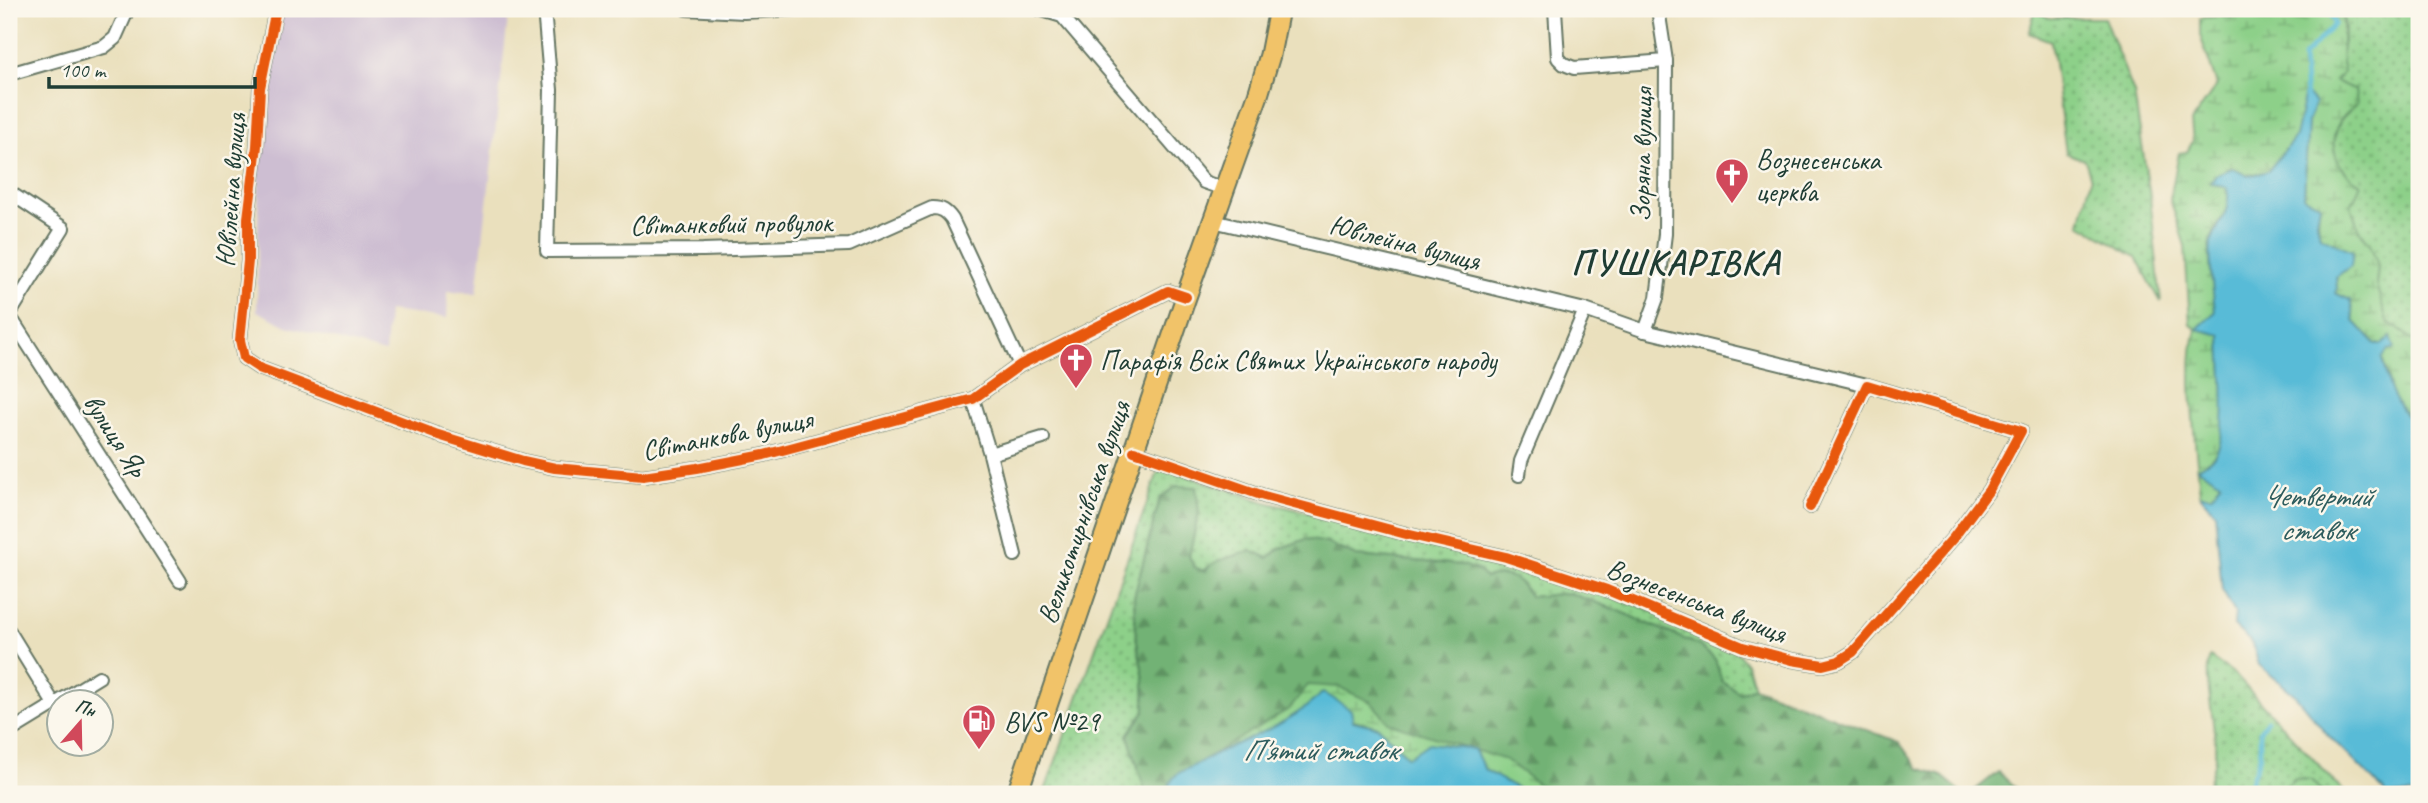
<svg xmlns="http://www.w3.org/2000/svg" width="2428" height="803" viewBox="0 0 2428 803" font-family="Caveat,sans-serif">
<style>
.industrial{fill:#cdbed2}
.grass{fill:url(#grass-dots);stroke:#56865e;stroke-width:2}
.forest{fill:url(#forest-firs);stroke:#487854;stroke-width:2}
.wetland{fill:url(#wetland-marsh);stroke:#56865e;stroke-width:2}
.water{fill:#58bbd7;stroke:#3c7c86;stroke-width:2}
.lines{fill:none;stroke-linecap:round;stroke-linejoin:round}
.stream{stroke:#58bbd7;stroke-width:4.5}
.minor-casing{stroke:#667664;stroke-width:16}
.primary-casing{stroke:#667664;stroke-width:23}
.minor{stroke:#fff;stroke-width:12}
.primary{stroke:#f1c369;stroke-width:19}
.cycleway-casing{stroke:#fbf7ec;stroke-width:15}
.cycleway{stroke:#e8590c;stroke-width:10}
.labels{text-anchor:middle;stroke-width:5;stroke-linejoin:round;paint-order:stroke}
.street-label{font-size:28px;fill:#1f3d34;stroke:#fbf7ec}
.poi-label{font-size:28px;fill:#1f3d34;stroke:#fbf7ec;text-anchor:start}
.water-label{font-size:30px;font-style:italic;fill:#2d5c5d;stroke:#fbf7ec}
.district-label{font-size:35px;font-weight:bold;letter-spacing:2px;fill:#1f3d34;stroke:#fbf7ec}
</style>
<defs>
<pattern id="grass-dots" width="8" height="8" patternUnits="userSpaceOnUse" patternTransform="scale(1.75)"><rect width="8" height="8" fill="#8dd089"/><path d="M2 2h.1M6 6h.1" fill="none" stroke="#73aa71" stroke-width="1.8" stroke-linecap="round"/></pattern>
<pattern id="forest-firs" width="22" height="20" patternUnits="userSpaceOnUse" patternTransform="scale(1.75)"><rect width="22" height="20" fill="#72b275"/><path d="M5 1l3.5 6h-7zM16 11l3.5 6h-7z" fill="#5d9261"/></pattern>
<pattern id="wetland-marsh" width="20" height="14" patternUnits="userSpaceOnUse" patternTransform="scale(1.75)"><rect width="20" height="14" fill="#8dd089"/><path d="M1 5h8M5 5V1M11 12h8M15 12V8" fill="none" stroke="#73aa71"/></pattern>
</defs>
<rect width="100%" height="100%" fill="#fbf7ec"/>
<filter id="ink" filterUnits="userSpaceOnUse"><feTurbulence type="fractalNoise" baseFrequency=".0143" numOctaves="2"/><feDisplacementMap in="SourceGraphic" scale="14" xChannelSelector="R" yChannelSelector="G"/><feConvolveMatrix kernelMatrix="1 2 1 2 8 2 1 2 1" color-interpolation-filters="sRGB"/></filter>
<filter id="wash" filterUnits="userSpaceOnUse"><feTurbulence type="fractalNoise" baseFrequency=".00686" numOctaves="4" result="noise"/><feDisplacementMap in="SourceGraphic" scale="28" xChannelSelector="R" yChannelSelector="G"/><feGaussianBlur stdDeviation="1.57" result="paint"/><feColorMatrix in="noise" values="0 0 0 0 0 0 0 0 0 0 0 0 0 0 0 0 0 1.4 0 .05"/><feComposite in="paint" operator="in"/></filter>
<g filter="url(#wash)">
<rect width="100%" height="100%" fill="#eae0bd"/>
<path class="industrial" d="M277,9H509L477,293L448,291L447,318L388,311L385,353L287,326L257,311L260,88Z"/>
<g class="grass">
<path d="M2343,9H2419V344L2387,321L2380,302L2376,284L2378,266L2370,244L2359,230L2351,206V178L2335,159L2333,142L2340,121L2335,81L2344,72L2340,57L2345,30Z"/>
<path d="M2035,11L2049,18H2104L2134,93L2150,197L2161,302L2136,257L2080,224L2091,179L2085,160L2066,153L2051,41L2029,33Z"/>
<path d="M1164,468L1265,502L1521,565L1638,605L1730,643L1747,665L1754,687L1740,693L1722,681L1715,659L1698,645L1614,609L1569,593L1531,597C1517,576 1509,572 1485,578L1462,565L1356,556L1327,543L1281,548L1268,558L1251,550C1232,559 1218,556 1204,572L1194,567L1189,556L1199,512L1160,498L1134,597L1136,636L1144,679L1145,711L1128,735L1147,794H1044L1159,469Z"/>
<path d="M2210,657L2233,673L2346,794H2324L2311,780L2283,790L2282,794H2205C2208,782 2214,769 2215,757C2218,728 2202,680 2210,657Z"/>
</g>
<g class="forest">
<path d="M1177,486L1196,487L1199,512L1189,556L1194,567L1204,571C1218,556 1233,559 1251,550L1268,558L1281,548L1306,539L1327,543L1356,556L1462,565L1478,570L1485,578C1509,572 1517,576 1531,597L1569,593L1614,609L1698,645L1715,659L1722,681L1740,693L1754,687L1899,742L1918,768L1942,776L1959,790L1961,794H1527L1429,743L1309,707L1208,757L1167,788V794H1146L1128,735L1145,711L1144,679L1136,636L1134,597L1160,498Z"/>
<path d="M1998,772L2018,790L2017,794H1970Z"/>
</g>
<g class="wetland">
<path d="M2325,9H2343C2345,32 2338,51 2344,72L2335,81L2355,90L2357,104C2352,109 2344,115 2340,121C2325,146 2338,171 2361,184L2351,206L2359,230L2370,244L2378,266L2376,284L2387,321L2419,344V433L2393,397L2382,358L2388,350L2391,337L2382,344L2376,345L2354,321L2350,300L2335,293C2343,275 2323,251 2319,233C2317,223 2318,215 2320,205L2304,198L2308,122L2315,103L2295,137L2268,171L2211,183L2227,188C2234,214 2212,224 2210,245C2208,265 2214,292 2216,312L2197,329L2221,334C2221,364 2231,431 2215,454C2212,459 2203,464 2198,468L2221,482L2213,495H2200C2197,450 2184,371 2196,329L2190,324L2185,246L2170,199L2179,153L2187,152L2193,141L2191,122L2217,85L2200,35V18C2242,15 2285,19 2325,9Z"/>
<path d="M1308,685L1339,687L1371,702L1389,723L1506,760L1551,794H1527L1485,770L1473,749L1408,757L1378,727L1309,707L1262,734L1208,757L1289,709Z"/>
<path d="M2295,778L2311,780L2324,794H2282V790Z"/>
</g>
<g class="water">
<path d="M2305,92L2315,103L2308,122L2304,197L2320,204L2317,222L2320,236L2353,251L2351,266L2336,277L2337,288L2335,293L2350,300L2354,321L2375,344H2382L2391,337L2395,349L2388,350L2382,359C2385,371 2388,386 2394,397C2404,418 2428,431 2415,457L2419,461V794H2387L2328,735L2294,694L2259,665L2252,643L2234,626L2235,613L2222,590L2215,512L2200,495H2213L2221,482L2198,468C2203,464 2212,460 2215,455C2230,432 2221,363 2221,335L2197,329L2215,312C2214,297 2207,252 2212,240C2219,222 2232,209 2227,188L2211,183L2216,175L2232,168L2248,176L2268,171L2295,137Z"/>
<path d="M1323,692L1351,710L1353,721L1378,727L1408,757L1429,743L1474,749L1485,770L1527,794H1167C1167,788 1171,780 1176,775C1181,771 1189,768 1195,765C1238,739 1287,729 1323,692Z"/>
</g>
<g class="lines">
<g class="stream">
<path d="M2306,98L2303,57L2335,24L2328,9"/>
<path d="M2251,794V781L2260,756V730L2267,720"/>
</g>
</g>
</g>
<g filter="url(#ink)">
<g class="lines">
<g class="minor-casing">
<g id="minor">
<path d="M276,9L260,88L257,146L248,218V261L240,340L244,358L259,368L435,434L523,461L555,468L643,476L697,468L764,455L973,399L1020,365L1168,291L1186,297"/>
<path d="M544,9L551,90L547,251L703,250L849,245L932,208C942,208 946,211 952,219L1020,365"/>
<path d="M686,9L744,12L796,9"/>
<path d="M1039,9L1062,16L1204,182L1224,189"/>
<path d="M1555,9L1558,58L1564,64L1574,68L1666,61"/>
<path d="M9,74L104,47L115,38L128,9"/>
<path d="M9,192L63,228L9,315"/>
<path d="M1213,221L1585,310L1645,331L1867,385"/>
<path d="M9,315L180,581"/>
<path d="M1645,331L1657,298L1665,234L1666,61L1658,9"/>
<path d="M973,399L990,454L1015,555"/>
<path d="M1134,451L1264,496L1406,534L1506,557L1607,590L1743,647L1792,660L1823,665L1839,661L1853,652L1954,537L1989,490L2021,431L1867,385L1810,507"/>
<path d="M990,454L1043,438"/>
<path d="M1519,475L1521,461L1585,310"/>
<path d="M9,631L54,704"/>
<path d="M9,732L99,677"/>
</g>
</g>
<g class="primary-casing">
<path id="primary" d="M1017,794L1186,297L1258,95L1270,55L1279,9"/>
</g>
<use href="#minor" class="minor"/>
<use href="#primary" class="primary"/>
<g class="cycleway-casing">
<g id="cycleway">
<path d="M276,9L260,88L257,146L248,218V261L240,340L244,358L259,368L435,434L523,461L555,468L643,476L697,468L764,455L973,399L1020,365L1168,291L1186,297"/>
<path d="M1134,451L1264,496L1406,534L1506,557L1607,590L1743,647L1792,660L1823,665L1839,661L1853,652L1954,537L1989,490L2021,431L1867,385L1810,507"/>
</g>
</g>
<use href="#cycleway" class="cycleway"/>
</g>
</g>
<defs>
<g id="church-pin" transform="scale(1.75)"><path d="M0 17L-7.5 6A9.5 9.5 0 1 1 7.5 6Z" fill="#d1495b" stroke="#fbf7ec"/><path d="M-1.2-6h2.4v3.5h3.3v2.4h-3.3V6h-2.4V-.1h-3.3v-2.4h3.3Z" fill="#fff"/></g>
<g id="fuel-pin" transform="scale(1.75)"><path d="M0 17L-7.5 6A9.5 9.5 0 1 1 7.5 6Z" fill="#d1495b" stroke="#fbf7ec"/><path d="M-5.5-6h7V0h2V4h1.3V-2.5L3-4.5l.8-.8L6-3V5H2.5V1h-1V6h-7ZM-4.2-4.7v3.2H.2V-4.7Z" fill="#fff"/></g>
</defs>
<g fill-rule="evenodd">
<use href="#church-pin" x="1732" y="175"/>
<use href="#church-pin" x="1076" y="360"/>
<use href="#fuel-pin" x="979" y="721"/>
</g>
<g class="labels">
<g class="street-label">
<text transform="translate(1641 155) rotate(-89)" y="10">Зоряна вулиця</text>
<text transform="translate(230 190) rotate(-86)" y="10">Ювілейна вулиця</text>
<text transform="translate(731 223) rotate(-1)" y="10">Світанковий провулок</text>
<text transform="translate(1405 242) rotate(14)" y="10">Ювілейна вулиця</text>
<text transform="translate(727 434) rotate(-11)" y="10">Світанкова вулиця</text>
<text transform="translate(116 435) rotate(57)" y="10">вулиця Яр</text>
<text transform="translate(1083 512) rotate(-71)" y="10">Великотирнівська вулиця</text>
<text transform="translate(1697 600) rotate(21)" y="10">Вознесенська вулиця</text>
</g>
<g class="poi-label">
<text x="1756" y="169">Вознесенська<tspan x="1756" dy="32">церква</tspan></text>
<text x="1100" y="370">Парафія Всіх Святих Українського народу</text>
<text x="1004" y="731">BVS №29</text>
</g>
<g class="water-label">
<text x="2317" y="506">Четвертий<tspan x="2317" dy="34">ставок</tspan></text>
<text x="1320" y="760">П'ятий ставок</text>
</g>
<g class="district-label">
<text x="1676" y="274">ПУШКАРІВКА</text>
</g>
</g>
<rect width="2428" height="803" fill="none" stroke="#fbf7ec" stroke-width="35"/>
<g transform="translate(80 723) rotate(20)"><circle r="33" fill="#fbf7ec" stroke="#a3ada2" stroke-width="2"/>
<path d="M0-5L12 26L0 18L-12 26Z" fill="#d1495b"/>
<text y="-10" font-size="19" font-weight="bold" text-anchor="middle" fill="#1f3d34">Пн</text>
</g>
<path d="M49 77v10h206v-10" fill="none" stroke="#1f3d34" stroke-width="3.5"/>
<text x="60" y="77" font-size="21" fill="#1f3d34" stroke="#fbf7ec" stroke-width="5" paint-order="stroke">100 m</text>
</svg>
